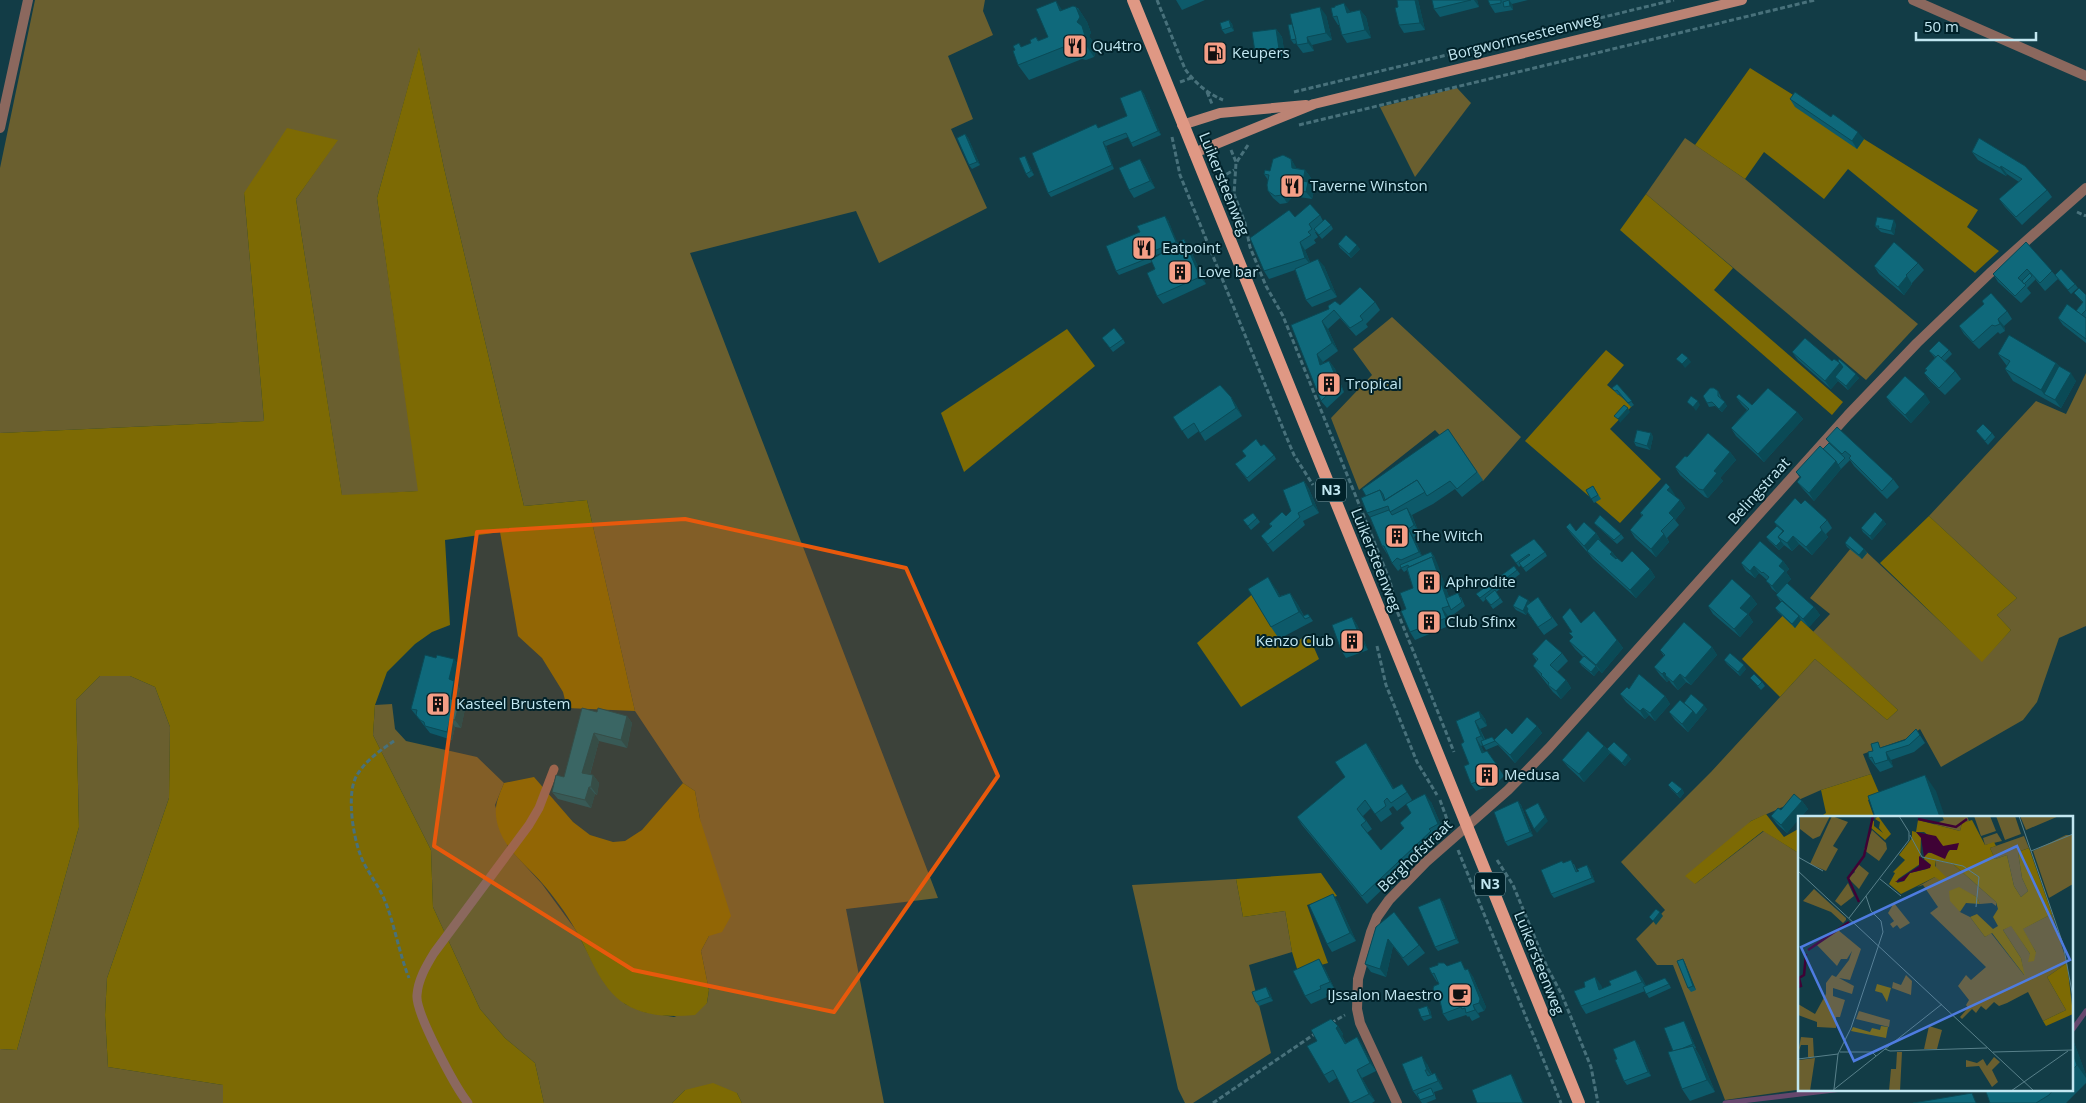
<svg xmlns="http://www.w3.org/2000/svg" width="2086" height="1103" viewBox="0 0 2086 1103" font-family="'Open Sans',sans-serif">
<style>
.green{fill:#6a5f2f}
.forest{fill:#7d6a04}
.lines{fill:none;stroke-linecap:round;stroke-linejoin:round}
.stream{stroke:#66476d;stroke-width:5}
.path{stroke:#48717b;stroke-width:3;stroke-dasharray:5 2.5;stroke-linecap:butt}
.lane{stroke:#8b685e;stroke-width:9}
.street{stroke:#8b685e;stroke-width:10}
.secondary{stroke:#bb8374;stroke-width:10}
.primary{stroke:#df9884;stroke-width:12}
.wall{fill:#0d5a6a;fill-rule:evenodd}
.shaded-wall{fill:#0a4a56}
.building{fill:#0f697b;stroke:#0a4a56}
.marked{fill:#e8590c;fill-opacity:0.2;stroke:#e8590c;stroke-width:4;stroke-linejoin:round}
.labels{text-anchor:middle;stroke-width:4;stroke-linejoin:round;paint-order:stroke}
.shield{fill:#01222a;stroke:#88acb5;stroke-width:1}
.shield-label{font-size:14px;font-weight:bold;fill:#c2e7f1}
.street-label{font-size:15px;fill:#c2e7f1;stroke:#01222a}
.poi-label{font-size:15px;fill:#c2e7f1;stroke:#01222a;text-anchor:start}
.inset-river{fill:none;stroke:#3f0235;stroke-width:2.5}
.inset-road{fill:none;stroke:#58808a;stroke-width:1}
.view{fill:#4e7ce0;fill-opacity:0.15;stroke:#4e7ce0;stroke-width:2.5}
.inset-edge{fill:none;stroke:#c2e7f1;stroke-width:2.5}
</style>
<rect width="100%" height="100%" fill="#123c46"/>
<g class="green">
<path d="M35,0H985L983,11L993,35L948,56L973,119L951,129L987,208L879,263L856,211L690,253L938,898L846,909L884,1103H742L737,1093L685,1090L672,1103H544L535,1063L505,1038L480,1009L433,907L431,850L373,735L375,705L392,704L395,729L406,741L477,757L504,783L495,805L508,847L542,884L575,929L597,970L625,1004L644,1012L674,1017L707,1003L709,990L701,951L709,936L700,819L695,791L683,783L635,711L587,500L524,506L444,168L419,48L377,198L419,491L342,496L296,199L337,140L244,193L264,421L0,433V168Z"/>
<path d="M1457,88L1471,103L1415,177L1380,107Z"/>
<path d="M1685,138L1745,179L1918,324L1866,380L1646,194Z"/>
<path d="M1392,317L1521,437L1483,481L1435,430L1359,490L1331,418L1372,375L1353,349Z"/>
<path d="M2086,373V626L2059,638L2037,702L2023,720L1941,767L1920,729L1908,738L1863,754L1871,774L1821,790L1751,821L1695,884L1764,831L1800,854V1089H1804L1725,1100L1673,965H1657L1636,939L1665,910L1621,862L1711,772L1815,659L1887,720L1898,710L1813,632L1830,614L1810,598L1856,542L1982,661L2011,630L1997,615L2017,598L1929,516L2036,401L2066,414Z"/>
<path d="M100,676H130L155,687L170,727L169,798L107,978L105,1015L108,1067L223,1085V1103H0V1049L17,1050L79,827L76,700Z"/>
<path d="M1236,879L1243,917L1285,911L1292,952L1249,965L1271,1053L1193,1103H1185L1178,1089L1132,885Z"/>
</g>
<g class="forest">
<path d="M419,47L444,168L524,506L587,500L635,711L567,708L563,692L542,658L518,636L500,532L445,540L450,625L432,632L415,644L387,672L375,705L373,735L431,850L433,907L480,1009L505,1038L535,1063L544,1103H223V1085L108,1067L105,1015L107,978L169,798L170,727L155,687L130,676H100L76,700L79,827L17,1050L0,1049V433L264,421L244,193L287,128L338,140L296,199L342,495L418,491L377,198Z"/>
<path d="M1750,68L1978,210L1967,227L1999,251L1975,273L1848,169L1824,199L1764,152L1745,179L1695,145Z"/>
<path d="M1646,194L1733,268L1714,290L1843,402L1832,415L1620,230Z"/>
<path d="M1067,329L1095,366L964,472L941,413Z"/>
<path d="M1606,350L1624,365L1607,385L1632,406L1610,429L1661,479L1620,523L1525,441Z"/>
<path d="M1929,516L2017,598L1997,615L2011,630L1982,662L1880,563Z"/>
<path d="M1257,590L1288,648L1308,634L1319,659L1241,707L1197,643Z"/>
<path d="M1789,609L1898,710L1887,720L1815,659L1780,697L1742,659Z"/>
<path d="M1871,774L1880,795L1868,800L1874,817H1820L1826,813L1821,790Z"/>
<path d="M534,777L573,822L590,835L613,842L625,841L642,830L683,783L695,791L700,819L731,916L722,932L709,936L701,951L709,990L707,1003L695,1015C672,1017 646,1017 625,1004C599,987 590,954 575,929C566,913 554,897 542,883C526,865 505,850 498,826C493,808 497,800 504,783Z"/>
<path d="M1766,814L1784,837L1800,828V854L1763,831L1695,884L1685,876L1751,821Z"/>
<path d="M1321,873L1337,896L1307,905L1328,963L1298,972L1292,952L1285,911L1243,917L1236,879Z"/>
<path d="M713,1083L737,1093L742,1103H672L685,1090Z"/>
</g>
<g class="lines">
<g class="stream">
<path d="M2073,1029L2086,1011"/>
<path d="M1725,1103L1842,1089"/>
</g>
<g class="path">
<path d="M1157,0L1185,69C1194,82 1208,94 1223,100"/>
<path d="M1180,82L1191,78"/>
<path d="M1207,92L1212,104"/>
<path d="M1294,92L1674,0"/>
<path d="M1299,125L1815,0"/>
<path d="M1172,137L1180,175L1286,436L1294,455L1313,485"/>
<path d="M1248,145L1236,163L1234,194L1245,223L1250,247L1266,286L1283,316L1390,581L1397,611L1454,752"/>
<path d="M1231,150L1236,162"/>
<path d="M1220,178L1234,170"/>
<path d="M2077,212L2086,216"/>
<path d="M1377,646L1386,685L1394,705L1417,762L1437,795"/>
<path d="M394,741C381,750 366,760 357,775C346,793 353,835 360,854C365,869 378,884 385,901C395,926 399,953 409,978"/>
<path d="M1440,800L1449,825"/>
<path d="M1458,850L1561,1103"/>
<path d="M1497,860L1513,885L1547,967L1562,995L1591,1067L1598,1103"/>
<path d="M1331,1023L1345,1015"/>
<path d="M1213,1103L1316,1033"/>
</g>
<path class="lane" d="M468,1103C456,1088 415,1013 417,995C418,980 426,966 434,953L529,825L539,808L554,769"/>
<g class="street">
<path d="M1913,0L2086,76"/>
<path d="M0,128L28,0"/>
<path d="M1397,1103L1360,1023L1357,1009L1358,979L1371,932L1377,917L1389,900L1426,862L1508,790L1549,748L1848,415L1917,343L1990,273L2086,188"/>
</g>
<g class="secondary">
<path d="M1182,125L1220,113L1306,105"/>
<path d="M1194,153L1314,104L1742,0"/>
</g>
<path class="primary" d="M1133,0L1579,1103"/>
</g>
<g class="wall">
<path d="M1176,0H1205L1182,10Z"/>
<path d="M1418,0L1425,30L1404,33L1399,25L1398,7Z"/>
<path d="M1432,0H1477L1479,7L1440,17L1434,9Z"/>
<path d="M1488,0H1528L1512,4L1513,10L1495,13L1490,5Z"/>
<path d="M1077,8H1078L1087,22L1091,33L1089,36L1093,42L1096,51L1094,57L1086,60L1082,59L1029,80L1018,65L1022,47L1031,43L1036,37L1039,41L1048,37L1062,10Z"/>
<path d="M1360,10L1366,17L1371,38L1347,43L1342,35L1339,25H1338L1333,17L1350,11V12Z"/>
<path d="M1326,15L1332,40L1312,45L1314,51L1303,53L1297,45V43L1294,44L1291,40Z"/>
<path d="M1229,20L1232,24L1234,31L1225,34L1222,30Z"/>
<path d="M1276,29L1282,37L1285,57L1261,60L1255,52Z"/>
<path d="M1141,90L1144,94L1161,135L1133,147L1128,137L1106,146L1114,169L1051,197L1048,193L1099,128L1127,116Z"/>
<path d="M1790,99L1864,139L1857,149L1795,107Z"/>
<path d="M965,134L968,138L980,165L972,169L969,165Z"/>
<path d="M1979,138L2047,190L2052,197L2022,225L2005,207L1999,199L2019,182L2007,174L2006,176L1978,160L1972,152Z"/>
<path d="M1025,156L1027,160L1034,175L1029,178L1026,174Z"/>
<path d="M1140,159L1145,167L1155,188L1134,198L1129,190Z"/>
<path d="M1291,159L1296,168L1305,170L1311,178L1310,184L1314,190L1312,199L1293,196L1287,203L1280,204L1273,198L1268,191V180L1264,174Z"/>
<path d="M1320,215L1323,221L1331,225L1333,229L1322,239L1316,232H1315L1318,237L1314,240L1316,243L1305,250L1310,262L1324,266L1337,297L1312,307L1306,300L1295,270L1269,279L1264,271L1295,217Z"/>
<path d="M1168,220L1177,243L1189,247L1206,284L1163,304L1157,296L1155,269L1152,262L1119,275L1116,271L1140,232ZM1161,253L1153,259L1152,257Z"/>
<path d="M1896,224L1894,235L1881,232L1875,226Z"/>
<path d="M2026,242L2055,275L2075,284L2078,288L2071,294L2058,279L2045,291L2035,279V280L2027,288L2031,293L2021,303L1998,282L1993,274Z"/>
<path d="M1338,244L1360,249L1351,258L1340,248Z"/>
<path d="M1918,263L1924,270L1912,283V284L1904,295L1879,274L1874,266Z"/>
<path d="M2074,293L2086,295V317L2085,318H2086V343L2063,325L2058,318L2076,311L2083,303Z"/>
<path d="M1982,301L2007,311L2012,319L2004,326L2005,331L2000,334L1998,332L1979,349L1964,334L1959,326L1984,304Z"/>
<path d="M1375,302L1380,310L1366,324L1368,327L1356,336L1340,318L1328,329L1338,351L1323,362V363L1329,361L1335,369L1344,392L1327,408L1321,401L1291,325L1340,305Z"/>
<path d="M1102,338L1123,339L1125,343L1113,352Z"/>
<path d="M1949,350L1952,354L1945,361L1955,371L1961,379L1945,395L1930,381L1924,373L1926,371L1925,369L1935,358L1929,351Z"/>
<path d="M1792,352L1832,361L1859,378L1848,390L1838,381L1831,389L1798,360Z"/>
<path d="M1998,354L2056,363L2059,366L2076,381L2061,408L2013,381L2005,369L2007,366Z"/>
<path d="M1617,384L1634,405L1631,407L1619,394L1618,395L1612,388Z"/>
<path d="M1718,391L1720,395L1721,398L1727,406L1722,412L1715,406L1709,407L1707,403Z"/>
<path d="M1231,397L1236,405L1242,416L1205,441L1199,431L1188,439L1173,417Z"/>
<path d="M1736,397L1752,405L1797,412L1803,419L1764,462L1736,436L1731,428L1747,410L1742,405Z"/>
<path d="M1886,397L1930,402L1911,423L1892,405Z"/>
<path d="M1448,429L1483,480L1462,497L1455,489L1433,504L1412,515L1419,533L1414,537L1422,556L1431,552L1434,556L1449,597H1461L1465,606L1454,614L1448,616L1451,625L1415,640L1410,632L1406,609L1413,588L1407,570L1404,572L1401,568L1398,571L1392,563L1388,554H1387L1382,546L1370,517L1367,513L1366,496Z"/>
<path d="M1976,431L1992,433L1995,437L1988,445Z"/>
<path d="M1651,433L1653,437L1650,450L1636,446L1634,442Z"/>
<path d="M1826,439L1893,479L1899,487L1887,499L1854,466L1850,460L1841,469L1814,501L1803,489L1797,482L1800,478L1796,472L1823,449L1829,443Z"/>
<path d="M1261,446L1274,455L1276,459L1249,482L1238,468L1246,456Z"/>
<path d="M1730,452L1736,460L1720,478L1723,481L1708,498L1705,497L1680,475L1675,467L1687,457Z"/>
<path d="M1304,481L1309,489L1319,513L1303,521L1305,525L1273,552L1261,536L1271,527L1269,524L1286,516L1291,511Z"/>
<path d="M1593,486L1601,499L1594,503L1586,490Z"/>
<path d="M1675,495L1674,496L1680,500L1685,508L1675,520L1679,525L1667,538L1669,542L1656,557L1635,538L1630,530L1642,516L1640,513Z"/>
<path d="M1257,518L1260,522L1251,530L1243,520Z"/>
<path d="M1827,520L1832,528L1826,534L1828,537L1812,555L1799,544L1792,551L1784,545L1779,550L1769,541L1766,537L1777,526L1774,522Z"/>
<path d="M1883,520L1886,524L1872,540L1863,532L1861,528Z"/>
<path d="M1594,523L1621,534L1624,538L1617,544L1597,526Z"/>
<path d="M1566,527L1576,531L1596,533L1601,541V542L1612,552L1617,558L1622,562L1650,569L1655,577L1636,598L1593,559L1589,554L1572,535Z"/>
<path d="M1845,543L1864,549L1867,553L1862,559L1847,547Z"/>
<path d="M1545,552L1547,556L1526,572L1521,565L1519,567L1510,555Z"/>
<path d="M1783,561L1789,569L1786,572L1791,579L1777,593L1772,589L1767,580L1759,573L1755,578L1746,571L1741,563Z"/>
<path d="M1514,566L1520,574L1496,592L1503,602L1493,609L1486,599L1483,602L1476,594Z"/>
<path d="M1276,589L1280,596L1290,593L1298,605L1304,616L1308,614L1313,621L1279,639L1271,627Z"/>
<path d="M1776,595L1814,607L1820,615L1809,627L1801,620L1795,628L1778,612L1775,608L1781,602Z"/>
<path d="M1751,596L1757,604L1748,614L1753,622L1740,637L1713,614L1708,606Z"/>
<path d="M1538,597L1558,625L1544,635L1527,612L1526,615L1516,610L1513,606L1531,603Z"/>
<path d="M1352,617L1357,625L1368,650L1346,658L1341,650Z"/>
<path d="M1581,623L1617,640L1623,648L1602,673L1599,670L1594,676L1582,666L1579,662L1583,657L1575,649L1569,641L1573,638L1569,633L1572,632Z"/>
<path d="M1712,647L1717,655L1691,685L1686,682L1678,690L1671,683L1669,680L1667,682L1660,675L1654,667L1664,656L1660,650Z"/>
<path d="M1562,653L1568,661L1557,672L1566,680L1571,688L1561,699L1553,692L1533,666L1537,661L1532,654Z"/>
<path d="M436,658L454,659L460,667L456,683L460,689L457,700L460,701L465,709L461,728L455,727L452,740L430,733L411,709Z"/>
<path d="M1724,660L1746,669L1740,676L1727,664Z"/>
<path d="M1750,678L1762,682L1765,686L1761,690Z"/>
<path d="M1629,689L1665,696L1670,704L1655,721L1649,715L1645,719L1626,702L1620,694Z"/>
<path d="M1684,703L1707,709L1688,732L1675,720L1669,712Z"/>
<path d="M1479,711L1485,719L1487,726L1480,729L1485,739L1494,740L1537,726L1542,733L1515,763L1498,745L1486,750L1483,745L1481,746L1484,752L1487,751L1504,776L1497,783L1476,791L1471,784L1469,764L1464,742Z"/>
<path d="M597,712L627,716L632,723L627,748L599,741L590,775H593L599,783L597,795L595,794L591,808L558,799L552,792L564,777Z"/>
<path d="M1916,729L1925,743L1914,752L1891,760L1893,767L1880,772L1869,758L1882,747L1905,740Z"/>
<path d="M1366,743L1372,751L1394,789L1402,784L1412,800L1408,803L1431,802L1444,832L1435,837L1436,838L1367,904L1302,825L1297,817L1345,777ZM1406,804L1411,813L1400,823L1404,829L1381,850L1367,833L1372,829L1363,816L1371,808L1381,822L1392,814L1389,809L1393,806L1397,811Z"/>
<path d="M1604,746L1607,749L1631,759L1625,766L1610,753L1584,782L1568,767L1562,760Z"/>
<path d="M1668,785L1682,789L1684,793L1680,798L1671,789Z"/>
<path d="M1518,801L1521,805L1533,836L1508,846L1505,842Z"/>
<path d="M1802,801L1808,809L1801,817H1800L1787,833L1777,824L1771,816L1781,810Z"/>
<path d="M1563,863L1574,864L1577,871L1590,869L1595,882L1554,898L1551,894Z"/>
<path d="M1333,894L1338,902L1356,941L1332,952L1327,944Z"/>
<path d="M1440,898L1443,902L1459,943L1438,951L1435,947Z"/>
<path d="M1376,927L1419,945L1425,953L1408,966L1393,946L1386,977L1371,972L1365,964Z"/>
<path d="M1683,959L1685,963L1696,990L1691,992L1688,988Z"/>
<path d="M1447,966L1467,969L1473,977L1486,1007L1484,1011L1478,1013L1480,1017L1472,1021L1469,1016L1468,1017L1466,1015L1448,1021L1443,1014L1440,1002L1436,996L1439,984L1438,981L1437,982L1432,974Z"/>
<path d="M1324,967L1335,990L1326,994L1327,997L1311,1004L1305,996Z"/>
<path d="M1636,970L1642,978L1646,986L1668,982L1671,988L1649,998L1645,991L1586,1014L1581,1006L1601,985L1602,989L1611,985Z"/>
<path d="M1266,987L1269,991L1273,1001L1259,1006L1256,1002Z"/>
<path d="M1427,1006L1430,1010L1432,1018L1424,1021L1421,1017Z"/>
<path d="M1686,1025L1696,1048H1695L1701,1058L1715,1092L1690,1101L1682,1089L1673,1051Z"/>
<path d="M1338,1026L1343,1034L1342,1036L1346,1043L1357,1037L1362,1045L1376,1071L1362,1078L1375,1101L1372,1103H1350L1337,1078L1329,1083L1324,1075Z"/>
<path d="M2072,1037L2086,1075V1083L2066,1103H1990L1985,1089H2072Z"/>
<path d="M1638,1044L1651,1076L1627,1085L1624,1081L1617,1059Z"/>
<path d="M1427,1064L1432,1074L1440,1081L1443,1089L1434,1092L1436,1099L1426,1103H1422L1413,1091Z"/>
</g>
<g class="shaded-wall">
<path d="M1415,0H1418L1425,30L1420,23Z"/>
<path d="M1474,0H1477L1479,7Z"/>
<path d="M1509,0L1512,4L1513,10L1510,6Z"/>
<path d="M1056,1L1067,17L1060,11Z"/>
<path d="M1344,3L1350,11L1352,21L1347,13Z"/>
<path d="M1076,7L1079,11L1078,8L1087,22L1091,33L1089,36L1093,42L1096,51L1094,57L1083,41L1077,22Z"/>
<path d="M1320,7L1326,15L1332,40L1326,33Z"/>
<path d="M1360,10L1366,17L1371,38L1365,30Z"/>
<path d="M1229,20L1232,24L1234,31L1231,27Z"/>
<path d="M1276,29L1282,37L1285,57L1279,49Z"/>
<path d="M1307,37L1312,45L1314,51L1308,43Z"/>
<path d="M1141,90L1144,94L1161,135L1158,131Z"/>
<path d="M1858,132L1864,139L1857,149L1852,141Z"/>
<path d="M965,134L968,138L980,165L977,162Z"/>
<path d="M1103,142L1106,146L1114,169L1112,165Z"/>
<path d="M1025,156L1027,160L1034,175L1031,171Z"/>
<path d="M1140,159L1145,167L1155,188L1150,181Z"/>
<path d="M1291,159L1296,167L1298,175L1292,168Z"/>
<path d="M2001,166L2007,174L2006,176L2000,168Z"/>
<path d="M1305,170L1311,178L1310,184L1314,190L1312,199L1306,192L1303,181Z"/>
<path d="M1288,188L1293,196L1287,203L1282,195Z"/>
<path d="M1165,216L1168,220L1179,246L1176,242Z"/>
<path d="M1894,220L1896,224L1894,235L1891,231Z"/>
<path d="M1184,239L1189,247L1206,284L1200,277Z"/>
<path d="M1300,242L1305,250L1311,265L1305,258Z"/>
<path d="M1357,245L1360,249L1351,258L1349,254Z"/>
<path d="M1318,259L1324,266L1337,297L1331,289Z"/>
<path d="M1907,276L1912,284L1904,295L1898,287Z"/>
<path d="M1998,319L2004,326L2005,331L2000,324Z"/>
<path d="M1322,321L1328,329L1338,351L1332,343Z"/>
<path d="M1317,354L1323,362L1325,373L1320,365Z"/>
<path d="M1688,358L1691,362L1685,368L1682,364Z"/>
<path d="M1329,361L1335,369L1344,392L1339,384Z"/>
<path d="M1840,363L1846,371L1835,377L1838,381L1831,389L1825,381Z"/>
<path d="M2056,363L2065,374L2044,394L2041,390Z"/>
<path d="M2071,373L2076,381L2061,408L2055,400Z"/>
<path d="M1856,374L1859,378L1848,390L1846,386Z"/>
<path d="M1925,394L1930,402L1911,423L1905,415Z"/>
<path d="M1231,397L1236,405L1242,416L1236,408Z"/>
<path d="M1698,401L1700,405L1696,411L1693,407Z"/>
<path d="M1725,402L1727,406L1722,412L1719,409Z"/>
<path d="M1628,408L1630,412L1620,423L1618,419Z"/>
<path d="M1797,412L1803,419L1764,462L1758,454Z"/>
<path d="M1651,433L1653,437L1650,450L1647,446Z"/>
<path d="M1730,452L1736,460L1720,478L1723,481L1708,498L1703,490L1714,471Z"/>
<path d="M1836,461L1841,469L1814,501L1809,493Z"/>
<path d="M1304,481L1309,489L1319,513L1313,505Z"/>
<path d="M1670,487L1675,495L1673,498L1667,490Z"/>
<path d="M1680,500L1685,508L1675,520L1669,513Z"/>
<path d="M1407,508L1412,516L1419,533L1414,525Z"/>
<path d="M1883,520L1886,524L1872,540L1870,536Z"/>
<path d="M1409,530L1414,538L1424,560L1419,552Z"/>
<path d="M1822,530L1828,537L1812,555L1806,547Z"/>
<path d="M1596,533L1601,541L1590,554L1584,546Z"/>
<path d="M1664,534L1669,542L1656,557L1651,549Z"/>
<path d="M1793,536L1799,544L1792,551L1787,543Z"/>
<path d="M1781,541L1784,545L1779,550L1776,546Z"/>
<path d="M1864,549L1867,553L1862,559L1859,555Z"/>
<path d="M1431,552L1434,556L1438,565L1453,609L1451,610L1449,606L1432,557Z"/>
<path d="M1612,552L1618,560L1615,562L1610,554Z"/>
<path d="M1783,561L1789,569L1786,572L1791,579L1777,593L1772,586L1779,566Z"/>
<path d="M1754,566L1759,573L1755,578L1750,571Z"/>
<path d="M1650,569L1655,577L1636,598L1630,590Z"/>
<path d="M1268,577L1276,589L1287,608L1279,597Z"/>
<path d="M1290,593L1298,605L1305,619L1299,612Z"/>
<path d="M1751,596L1757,604L1746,616L1740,608Z"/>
<path d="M1528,600L1531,603L1526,615L1523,611Z"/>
<path d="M1814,607L1820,615L1809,627L1803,619Z"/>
<path d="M1442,608L1448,616L1451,625L1446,618Z"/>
<path d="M1748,614L1753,622L1740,637L1734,629Z"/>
<path d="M1799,616L1801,620L1795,628L1792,624Z"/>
<path d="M1352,617L1357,625L1368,650L1362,642Z"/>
<path d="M1617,640L1623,648L1602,673L1596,665Z"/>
<path d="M1712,647L1717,655L1691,685L1685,678Z"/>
<path d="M454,659L460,667L456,683L460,689L456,707L451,699L449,679Z"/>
<path d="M1744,665L1746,669L1740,676L1738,672Z"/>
<path d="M1596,666L1599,670L1594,676L1591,672Z"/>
<path d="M1664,672L1669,679L1665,675L1669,680L1667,682L1662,674Z"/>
<path d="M1680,674L1686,682L1678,690L1673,682Z"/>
<path d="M1566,680L1571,688L1561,699L1556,691Z"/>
<path d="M1665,696L1670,704L1655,721L1650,713Z"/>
<path d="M460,701L465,709L461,728L455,720Z"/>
<path d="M1704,705L1707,709L1688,732L1682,724L1693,711Z"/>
<path d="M1643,708L1649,715L1645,719L1640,711Z"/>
<path d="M1479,711L1485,719L1487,726L1481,718Z"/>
<path d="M627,716L632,723L627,748L621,740Z"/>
<path d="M450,719L455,727L452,740L447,732Z"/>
<path d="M1475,721L1480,729L1486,744L1481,736Z"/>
<path d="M1537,726L1542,733L1515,763L1510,755Z"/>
<path d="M594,733L599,741L588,781L582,773Z"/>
<path d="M1476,738L1481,746L1488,761L1482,753Z"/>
<path d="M1366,743L1372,751L1399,797L1393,789Z"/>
<path d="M1604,746L1610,753L1584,782L1579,774Z"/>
<path d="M1886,752L1891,760L1893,767L1888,760Z"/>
<path d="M1628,755L1631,759L1625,766L1622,763Z"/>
<path d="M593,775L599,783L597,795L591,787Z"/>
<path d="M1925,775L1936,791L1945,817H1940Z"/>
<path d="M589,787L595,794L591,808L585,800Z"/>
<path d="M1682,789L1684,793L1680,798L1677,794Z"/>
<path d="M1425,794L1431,802L1444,832L1438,824Z"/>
<path d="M1518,801L1521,805L1533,836L1530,832Z"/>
<path d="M1802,801L1808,809L1801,817H1800V818L1787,833L1781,825Z"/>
<path d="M1538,803L1548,821L1537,833L1534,829Z"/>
<path d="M1587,865L1590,869L1595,882L1592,878Z"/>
<path d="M1333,894L1338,902L1356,941L1350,933Z"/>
<path d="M1440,898L1443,902L1459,943L1456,939Z"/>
<path d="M1660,912L1663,916L1656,925L1653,921Z"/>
<path d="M1388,939L1393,946L1386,977L1380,969Z"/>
<path d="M1319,959L1324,967L1335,990L1330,982Z"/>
<path d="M1683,959L1685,963L1696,990L1693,986Z"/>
<path d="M1468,969L1473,977L1486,1007L1484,1011L1479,1003Z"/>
<path d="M1636,970L1642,978L1648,990L1642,982Z"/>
<path d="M1595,977L1601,985L1605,998L1599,990Z"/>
<path d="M1266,987L1269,991L1273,1001L1270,997Z"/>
<path d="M1473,1005L1478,1013L1480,1017L1475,1010Z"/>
<path d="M1427,1006L1430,1010L1432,1018L1430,1015Z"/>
<path d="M1684,1021L1686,1025L1696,1048L1693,1044Z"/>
<path d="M1338,1026L1343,1034L1342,1036L1350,1052L1345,1044L1336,1028Z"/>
<path d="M1357,1037L1362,1045L1376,1071L1370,1063Z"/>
<path d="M2072,1037L2086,1075V1078L2077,1065L2072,1051Z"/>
<path d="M1635,1040L1638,1044L1651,1076L1648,1072Z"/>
<path d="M1693,1046L1701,1058L1715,1092L1707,1080Z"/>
<path d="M1422,1056L1427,1064L1433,1078L1427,1070Z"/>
<path d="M1357,1070L1362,1078L1375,1101L1369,1094Z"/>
<path d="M1435,1073L1440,1081L1443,1089L1438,1081Z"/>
<path d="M1511,1074L1514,1078L1524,1103H1523Z"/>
</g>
<g class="building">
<path d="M1397,0H1415L1420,23L1399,25L1395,8L1398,7Z"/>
<path d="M1432,0H1471L1434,9Z"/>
<path d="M1488,0H1501V3L1490,5Z"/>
<path d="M1509,0L1510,6L1504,7L1503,2Z"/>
<path d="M1056,1L1060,11L1073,6L1076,7L1080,17L1077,22L1082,26L1085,36L1083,41L1076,45L1071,44L1018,65L1013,51L1015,50L1013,46L1019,43L1021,47L1031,43L1030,40L1036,37L1038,41L1048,37L1036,9Z"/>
<path d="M1344,3L1347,13L1360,10L1365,30L1342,35L1337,16L1333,17L1331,8L1335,7V6Z"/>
<path d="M1320,7L1326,33L1307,37L1308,43L1297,45L1290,14Z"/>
<path d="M1229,20L1231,27L1222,30L1220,23Z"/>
<path d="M1292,24L1296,39L1291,40L1288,25Z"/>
<path d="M1276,29L1279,49L1255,52L1252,32Z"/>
<path d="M1141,90L1158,131L1131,143L1126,133L1103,142L1112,165L1048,193L1032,153L1096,124L1098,128L1127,116L1120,98Z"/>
<path d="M1795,92L1831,117L1833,114L1858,132L1852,141L1790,99Z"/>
<path d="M965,134L977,162L969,165L957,138Z"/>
<path d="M1979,138L2025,166L2047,190L2016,217L1999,199L2022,179L2001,166L2000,168L1972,152Z"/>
<path d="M1283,155L1291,159L1292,168L1305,170L1303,181L1308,182L1306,192L1288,188L1282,195L1275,196L1268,191L1267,185L1269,175L1264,174L1265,170L1270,171L1273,159Z"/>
<path d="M1025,156L1031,171L1026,174L1019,158Z"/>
<path d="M1140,159L1150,181L1129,190L1119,168Z"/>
<path d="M1310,204L1320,215L1309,224L1312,229L1308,232L1311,235L1300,242L1305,258L1264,271L1250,238L1289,210L1295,217Z"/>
<path d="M1165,216L1176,242L1149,253L1151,257L1116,271L1106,246L1140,232L1137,226Z"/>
<path d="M1877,217L1894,220L1891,231L1878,228L1879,226H1875Z"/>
<path d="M1325,219L1331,225L1319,235L1314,229Z"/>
<path d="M1346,235L1357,245L1349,254L1338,244Z"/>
<path d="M1184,239L1200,277L1157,296L1147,273L1155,269L1151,260Z"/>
<path d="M1894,242L1918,263L1906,275L1907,276L1898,287L1874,266Z"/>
<path d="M2026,242L2052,271L2040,283L2027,269L2018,278L2026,285L2015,296L1993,274Z"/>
<path d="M1318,259L1331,289L1306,300L1295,269Z"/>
<path d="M2061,269L2075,284L2068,290L2055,275Z"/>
<path d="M2030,273L2032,276L2024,284L2022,281Z"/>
<path d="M1360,287L1375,302L1360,316L1363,320L1350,328L1334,310L1322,321L1332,343L1317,354L1320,365L1329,361L1339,384L1321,401L1291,325L1329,309L1328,306L1335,301L1340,305Z"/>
<path d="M2079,288L2086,295V310L2081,315L2076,311L2083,302L2074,293Z"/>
<path d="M1991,293L2007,311L1998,319L2000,324L1995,326L1992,325L1973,342L1959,326L1984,304L1982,301Z"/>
<path d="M2067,304L2086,318V339L2058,318Z"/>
<path d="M1114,328L1123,339L1110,348L1102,338Z"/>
<path d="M2009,335L2056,363L2041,390L2005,369L2010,361L1998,354Z"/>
<path d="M1805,338L1832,361L1834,359L1840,363L1825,381L1792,352Z"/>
<path d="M1939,341L1949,350L1941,358L1938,355L1936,357L1929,351Z"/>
<path d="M1682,353L1688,358L1682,364L1676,359Z"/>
<path d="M1938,355L1955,371L1939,388L1924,373L1927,370L1925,369Z"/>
<path d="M1839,359L1856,374L1846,386L1835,377L1843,367L1840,363L1838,361Z"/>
<path d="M2059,366L2071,373L2055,400L2044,394Z"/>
<path d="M1905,376L1925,394L1905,415L1886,397Z"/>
<path d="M1617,384L1632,401L1628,403L1617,390L1615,391L1612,388Z"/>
<path d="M1220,385L1231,397L1236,408L1200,433L1194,423L1182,431L1173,417Z"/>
<path d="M1710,388H1714L1718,391V396L1725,402L1719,409L1712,402L1707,403L1703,396Z"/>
<path d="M1768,388L1797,412L1758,454L1731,428L1749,409L1736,397L1739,394L1752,405Z"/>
<path d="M1691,396L1698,401L1693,407L1687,402Z"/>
<path d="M1624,405L1628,408L1618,419L1614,416Z"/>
<path d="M1983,424L1992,433L1985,441L1976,431Z"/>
<path d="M1837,427L1893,479L1882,491L1849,458L1851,456L1845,451L1842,454L1826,439Z"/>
<path d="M1448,429L1477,472L1457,489L1450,481L1427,496L1417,480L1385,500L1383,494L1380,490L1366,496L1362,489Z"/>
<path d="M1637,430L1651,433L1647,446L1634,442Z"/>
<path d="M1708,433L1730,452L1714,471L1717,473L1703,490L1699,489L1675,467L1685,456L1687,457Z"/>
<path d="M1256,439L1261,446L1264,444L1274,455L1247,478L1235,464L1246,456L1242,451Z"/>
<path d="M1829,443L1845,458L1838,465L1836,461L1823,449Z"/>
<path d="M1820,446L1836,461L1809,493L1797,482L1801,477L1796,472Z"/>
<path d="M1417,480L1425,492L1390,512L1388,506L1367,513L1361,498L1380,490L1384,501Z"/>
<path d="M1304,481L1313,505L1298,513L1300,517L1268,544L1261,536L1272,526L1269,524L1282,512L1286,516L1291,511L1283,490Z"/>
<path d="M1666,483L1670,487L1667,490L1680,500L1669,513L1674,518L1661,531L1664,534L1651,549L1630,530L1643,515L1640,513Z"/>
<path d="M1593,486L1598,495L1591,499L1586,490Z"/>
<path d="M1795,498L1801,504L1805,500L1827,520L1820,527L1822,530L1806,547L1793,536L1787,543L1778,537L1784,531L1774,522Z"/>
<path d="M1407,508L1414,525L1407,530H1409L1419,552L1401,560L1397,558L1392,563L1384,546H1382L1370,517L1389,510L1392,515Z"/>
<path d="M1875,512L1883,520L1870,536L1861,528Z"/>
<path d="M1253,513L1257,518L1248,526L1243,520Z"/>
<path d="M1600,515L1621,534L1614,540L1594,523Z"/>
<path d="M1584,522L1596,533L1584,546L1566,527L1570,523L1576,531Z"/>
<path d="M1777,526L1783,531L1778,537L1781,541L1776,546L1766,537Z"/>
<path d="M1850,536L1864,549L1859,555L1845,543Z"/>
<path d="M1534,539L1545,552L1523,568L1519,563L1530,555L1529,554L1516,563L1510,555Z"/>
<path d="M1598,539L1612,552L1610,554L1616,559L1617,558L1622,562L1632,551L1650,569L1630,590L1587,551Z"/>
<path d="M1760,541L1783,561L1779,566L1785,571L1772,586L1766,581L1769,577L1763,572L1762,573L1754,566L1750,571L1741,563Z"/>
<path d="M1431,552L1435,561L1432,557L1409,567L1408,565L1401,568L1400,565Z"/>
<path d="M1432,557L1449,606L1442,608L1446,618L1410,632L1401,611L1406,609L1400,593L1413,588L1407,568Z"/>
<path d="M1514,566L1517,570L1480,598L1476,594Z"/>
<path d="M1268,577L1279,597L1290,593L1299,612L1271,627L1248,589Z"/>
<path d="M1732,579L1751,596L1740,608L1748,614L1734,629L1708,606Z"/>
<path d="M1787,583L1814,607L1803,619L1776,595Z"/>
<path d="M1495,590L1500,598L1491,605L1485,598Z"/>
<path d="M1458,593L1462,602L1451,610L1446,598Z"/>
<path d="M1519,595L1528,600L1523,611L1513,606Z"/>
<path d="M1538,597L1552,618L1538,627L1527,611L1528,609L1526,606Z"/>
<path d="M1782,601L1799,616L1792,624L1775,608Z"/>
<path d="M1570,608L1581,623L1594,611L1617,640L1596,665L1569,641L1573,637L1569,633L1572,632L1562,617Z"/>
<path d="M1308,614L1310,617L1305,619L1303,616Z"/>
<path d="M1352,617L1362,642L1341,650L1332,625Z"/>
<path d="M1684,622L1712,647L1685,678L1680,674L1673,682L1665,675L1666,674L1664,672L1662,674L1654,667L1665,655L1660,650Z"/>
<path d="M1546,639L1562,653L1550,665L1566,680L1556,691L1548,685L1549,683L1541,675L1542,674L1533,666L1538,659L1532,654Z"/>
<path d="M1730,653L1744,665L1738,672L1724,660Z"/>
<path d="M425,655L436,658L437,655L454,659L449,679L454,681L451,699L460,701L455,720L450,719L447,732L425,726L424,722L420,720L416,715L417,710L411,709Z"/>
<path d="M1584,656L1596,666L1591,672L1579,662Z"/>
<path d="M1639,674L1665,696L1650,713L1643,708L1640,711L1620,694L1627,687L1629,689Z"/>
<path d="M1754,674L1762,682L1758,686L1750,678Z"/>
<path d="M1691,694L1704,705L1696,715L1693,711L1684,703Z"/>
<path d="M1680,700L1693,711L1682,724L1669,712Z"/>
<path d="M582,708L597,712L598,708L627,716L621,740L594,733L582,773L593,775L591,787H589L585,800L552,792L556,775L564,777Z"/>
<path d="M1479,711L1481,718L1475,721L1481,736L1476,738L1482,753L1487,751L1499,768L1492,775L1471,784L1464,766L1469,764L1461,744L1464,742L1456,721Z"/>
<path d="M1527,717L1537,726L1510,755L1494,740L1506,728L1512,734Z"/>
<path d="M1916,729L1920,735L1909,745L1886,752L1888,760L1875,764L1872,757L1869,758L1868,752L1873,751L1871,744L1878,742L1880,748L1905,740Z"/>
<path d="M1588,731L1604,746L1579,774L1562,760Z"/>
<path d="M1492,737L1495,741L1483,746L1481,741Z"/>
<path d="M1614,742L1628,755L1622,763L1607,749Z"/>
<path d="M1366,743L1393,789L1402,784L1407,792L1391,803L1387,798L1384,801L1386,806L1375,814L1365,800L1357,809L1366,821L1361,825L1381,850L1404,828L1400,823L1411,813L1406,804L1417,798L1425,794L1438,824L1429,829L1431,831L1362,896L1297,817L1345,777L1335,762Z"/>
<path d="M1925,775L1940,817H1875L1868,796Z"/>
<path d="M1672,781L1682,789L1677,794L1668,785Z"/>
<path d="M1794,794L1802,801L1781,825L1771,816L1778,808L1781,810Z"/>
<path d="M1518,801L1530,832L1505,842L1494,812Z"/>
<path d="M1538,803L1545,817L1534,829L1525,810Z"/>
<path d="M1571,860L1576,872L1579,871L1577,869L1587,865L1592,878L1551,894L1541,870L1562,861L1563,863Z"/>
<path d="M1333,894L1350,933L1327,944L1309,905Z"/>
<path d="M1440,898L1456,939L1435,947L1418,907Z"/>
<path d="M1656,909L1660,912L1653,921L1649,917Z"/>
<path d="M1394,912L1419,945L1403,958L1388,939L1380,969L1365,964L1376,927Z"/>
<path d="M1319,959L1330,982L1320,986L1321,989L1305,996L1293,971Z"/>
<path d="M1683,959L1693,986L1688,988L1677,961Z"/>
<path d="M1461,961L1465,970L1468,969L1480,999L1479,1003L1473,1005L1475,1010L1466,1013L1465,1008L1462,1009L1461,1007L1443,1014L1439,996H1436L1433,989L1434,986L1439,984L1434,973L1432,974L1429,968L1438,965V963H1444L1447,966Z"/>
<path d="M1636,970L1642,982L1581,1006L1574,991L1585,987L1584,982L1595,977L1599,990L1611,985L1609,981Z"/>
<path d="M1665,978L1669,984L1646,994L1643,987Z"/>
<path d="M1266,987L1270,997L1256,1002L1252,992Z"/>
<path d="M1427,1006L1430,1015L1421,1017L1418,1009Z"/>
<path d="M1331,1019L1338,1026L1336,1028L1345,1044L1357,1037L1370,1063L1357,1070L1369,1094L1351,1103H1350L1333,1070L1324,1075L1307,1046L1317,1041L1311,1030Z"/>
<path d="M1684,1021L1693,1044L1681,1049L1673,1051L1664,1028Z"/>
<path d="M1635,1040L1648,1072L1624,1081L1615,1060L1617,1059L1613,1049Z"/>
<path d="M1693,1046L1707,1080L1682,1089L1668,1052Z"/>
<path d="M2072,1051L2077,1065L2072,1070Z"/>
<path d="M1422,1056L1427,1070H1425L1428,1076L1435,1073L1438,1081L1413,1091L1402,1064Z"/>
<path d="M1511,1074L1523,1103H1477L1472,1090Z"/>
<path d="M1431,1088L1434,1095L1420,1100L1417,1094Z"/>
<path d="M1985,1089H2054L2049,1095L2036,1103H1990Z"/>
<path d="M1972,1093L1976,1103H1913Z"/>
</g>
<path class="marked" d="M685,519L906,568L998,776L834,1012L633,970L434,846L477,532Z"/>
<defs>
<g id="restaurant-square" transform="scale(1.25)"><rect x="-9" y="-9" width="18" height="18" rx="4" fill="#f49e86" stroke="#01222a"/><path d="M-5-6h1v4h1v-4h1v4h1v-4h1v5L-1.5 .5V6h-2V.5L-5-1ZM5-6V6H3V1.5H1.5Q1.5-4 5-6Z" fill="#111"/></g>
<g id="fuel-square" transform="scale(1.25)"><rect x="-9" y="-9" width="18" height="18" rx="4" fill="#f49e86" stroke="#01222a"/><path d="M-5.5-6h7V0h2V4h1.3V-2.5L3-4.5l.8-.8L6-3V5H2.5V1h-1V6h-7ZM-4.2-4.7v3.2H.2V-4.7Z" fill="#111"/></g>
<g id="building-square" transform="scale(1.25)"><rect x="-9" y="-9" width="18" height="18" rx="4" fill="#f49e86" stroke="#01222a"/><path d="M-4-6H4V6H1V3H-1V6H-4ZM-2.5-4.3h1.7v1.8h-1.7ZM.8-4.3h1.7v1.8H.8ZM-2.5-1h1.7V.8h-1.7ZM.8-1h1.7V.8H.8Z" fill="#111"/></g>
<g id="cafe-square" transform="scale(1.25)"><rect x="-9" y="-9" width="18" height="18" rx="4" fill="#f49e86" stroke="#01222a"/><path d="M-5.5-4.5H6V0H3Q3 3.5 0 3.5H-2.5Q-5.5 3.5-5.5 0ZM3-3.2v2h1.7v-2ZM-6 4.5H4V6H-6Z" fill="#111"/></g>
</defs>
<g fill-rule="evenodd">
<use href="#restaurant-square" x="1075" y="46"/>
<use href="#fuel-square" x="1215" y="53"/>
<use href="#restaurant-square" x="1292" y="186"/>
<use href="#restaurant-square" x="1144" y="248"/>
<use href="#building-square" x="1180" y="272"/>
<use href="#building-square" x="1329" y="384"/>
<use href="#building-square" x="1397" y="536"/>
<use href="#building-square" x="1429" y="582"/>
<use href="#building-square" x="1429" y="622"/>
<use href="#building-square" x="1352" y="641"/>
<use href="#building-square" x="438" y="704"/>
<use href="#building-square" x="1487" y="775"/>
<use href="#cafe-square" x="1460" y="995"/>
</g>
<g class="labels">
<g class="shield">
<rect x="1316" y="478.5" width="30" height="23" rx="4"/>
<rect x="1475" y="872.5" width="30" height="23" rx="4"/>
</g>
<g class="shield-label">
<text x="1331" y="495">N3</text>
<text x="1490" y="889">N3</text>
</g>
<g class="street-label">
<text transform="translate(1524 37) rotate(-14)" y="5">Borgwormsesteenweg</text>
<text transform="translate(1224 184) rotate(68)" y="5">Luikersteenweg</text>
<text transform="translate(1759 491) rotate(-48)" y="5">Belingstraat</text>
<text transform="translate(1376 560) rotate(68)" y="5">Luikersteenweg</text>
<text transform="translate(1415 856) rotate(-44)" y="5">Berghofstraat</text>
<text transform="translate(1539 963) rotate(68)" y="5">Luikersteenweg</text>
</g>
<g class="poi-label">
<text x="1092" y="51">Qu4tro</text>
<text x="1232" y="58">Keupers</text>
<text x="1310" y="191">Taverne Winston</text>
<text x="1162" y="253">Eatpoint</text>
<text x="1198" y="277">Love bar</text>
<text x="1346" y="389">Tropical</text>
<text x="1414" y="541">The Witch</text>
<text x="1446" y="587">Aphrodite</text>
<text x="1446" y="627">Club Sfinx</text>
<text x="1334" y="646" text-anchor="end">Kenzo Club</text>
<text x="456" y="709">Kasteel Brustem</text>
<text x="1504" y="780">Medusa</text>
<text x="1442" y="1000" text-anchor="end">IJssalon Maestro</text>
</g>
</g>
<g transform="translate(1798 816)">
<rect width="275" height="275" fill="#123c46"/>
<path d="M2,0H32L22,20L15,23L2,13ZM34,0L50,6L35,30L40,33L28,55L12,48ZM144,0H169L171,5L164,7L162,15L136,8L146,4ZM176,0H192L198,15L183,20ZM198,0H217L223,18L207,24ZM222,0H261L228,14ZM74,14L88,27L89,33L81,45L66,34ZM199,17L204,25L187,29L185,22ZM268,19H275V68L251,82L235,35ZM226,20L231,32L220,36L224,62L230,75L223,81L216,70L209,39L197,43L192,32ZM138,44L155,48L198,86V90L194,87L182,88L179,81L168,76L154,80L162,96L172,101L187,121L193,117L226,159L223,142L205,114L213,109L232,138L238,136L224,113L254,98L269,147L249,161L268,194L245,205L230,176L209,187L201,190L196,186L188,194L183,190L178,197L174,193L164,203L162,201L170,192L168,189L171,184L160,170L168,159L173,164L188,151L132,97L140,91L125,69L119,71L137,61ZM60,48L71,57L61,73L50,62L57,56L55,53ZM50,67L56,80L43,90L37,85ZM16,73L48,102V104L45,107L33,96L5,85ZM96,87L112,107L102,113L99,109L95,112L92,108L96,105L90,97ZM40,114L63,133L52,164L41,162L56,170L54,178L35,172V180L47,184L42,201H38V212L19,211V206L0,199V188L17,198L28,178V167L34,159L38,161L51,144L54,135L49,143H43L39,150L18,128ZM108,159L114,165L113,179L94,172L95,166L103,169ZM61,195L92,204L91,211L58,203ZM131,210L144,214L139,233H126ZM3,221L15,222L16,241H10V229H3L0,237ZM99,236H104L102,275H91L93,253H98ZM196,241L202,246L194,254L200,266L194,271L181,250L168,251V244L179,247L185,243L189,250ZM17,242L12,275H0L1,244Z" fill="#6a5f2f"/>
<path d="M80,0L93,18L87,24L72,11L73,4L76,5V10L85,17L81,12L82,6L77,3ZM120,4L162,15L164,7L174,4L187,29L196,26L198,30L192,32L197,43L209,39L216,70L223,81L230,75L224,62L220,36L231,32L254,98L225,113L238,136L236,145L230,146L232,138L213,110L205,114L223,142L227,160L194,117L187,121L172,101L179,98L195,113L200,110L195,101L200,93L198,86L155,48L138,44L137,50L149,62L146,67L137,61L103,78L91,68L97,57L95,56L107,44L101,39L114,22V15L118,16ZM118,16H126L145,30H156L149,37H127L126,43L133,49L129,53L112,57L106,65L99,67L100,63L122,48L123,21ZM161,71L179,81L182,88L168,87L162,96L152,85L151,75ZM269,147L275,198L248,210L245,205L268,194L249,161ZM79,168L93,172L89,186L84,177L77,175ZM83,210L90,211L88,222L53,215L55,211L72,216L74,212L82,214Z" fill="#7d6a04" fill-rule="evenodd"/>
<path d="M118,16L138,20L145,30L161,27L159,34H151L147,43L131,36L126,41L123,22ZM121,40L133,49L132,52L112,57L106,65L97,66L121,50Z" fill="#3f0235"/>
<path class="inset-river" d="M120,3L158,11L169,3M61,86L50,62L66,40L75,0M10,134L51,106M0,171L3,170L1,162L6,159L8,138"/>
<path class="inset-road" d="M221,0L265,128L275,181M112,19L124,41L165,50L181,61L178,91M233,35L275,18M0,41L25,55M0,55L236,275M82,63L103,80M51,102L111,24V16L101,0M87,233L92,235L189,232M42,236H74L78,240M195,236L275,234M0,243L40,238L53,212L85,116L83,105L73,95L68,80M36,273L40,238M34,275L144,188M213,275L270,235"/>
<path class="view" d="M219,30L272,144L56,245L3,131Z"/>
<rect width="275" height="275" class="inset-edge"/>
</g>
<path d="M1916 32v8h120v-8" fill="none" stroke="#c2e7f1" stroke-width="2.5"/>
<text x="1924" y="32" font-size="15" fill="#c2e7f1" stroke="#01222a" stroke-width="4" paint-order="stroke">50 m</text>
</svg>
